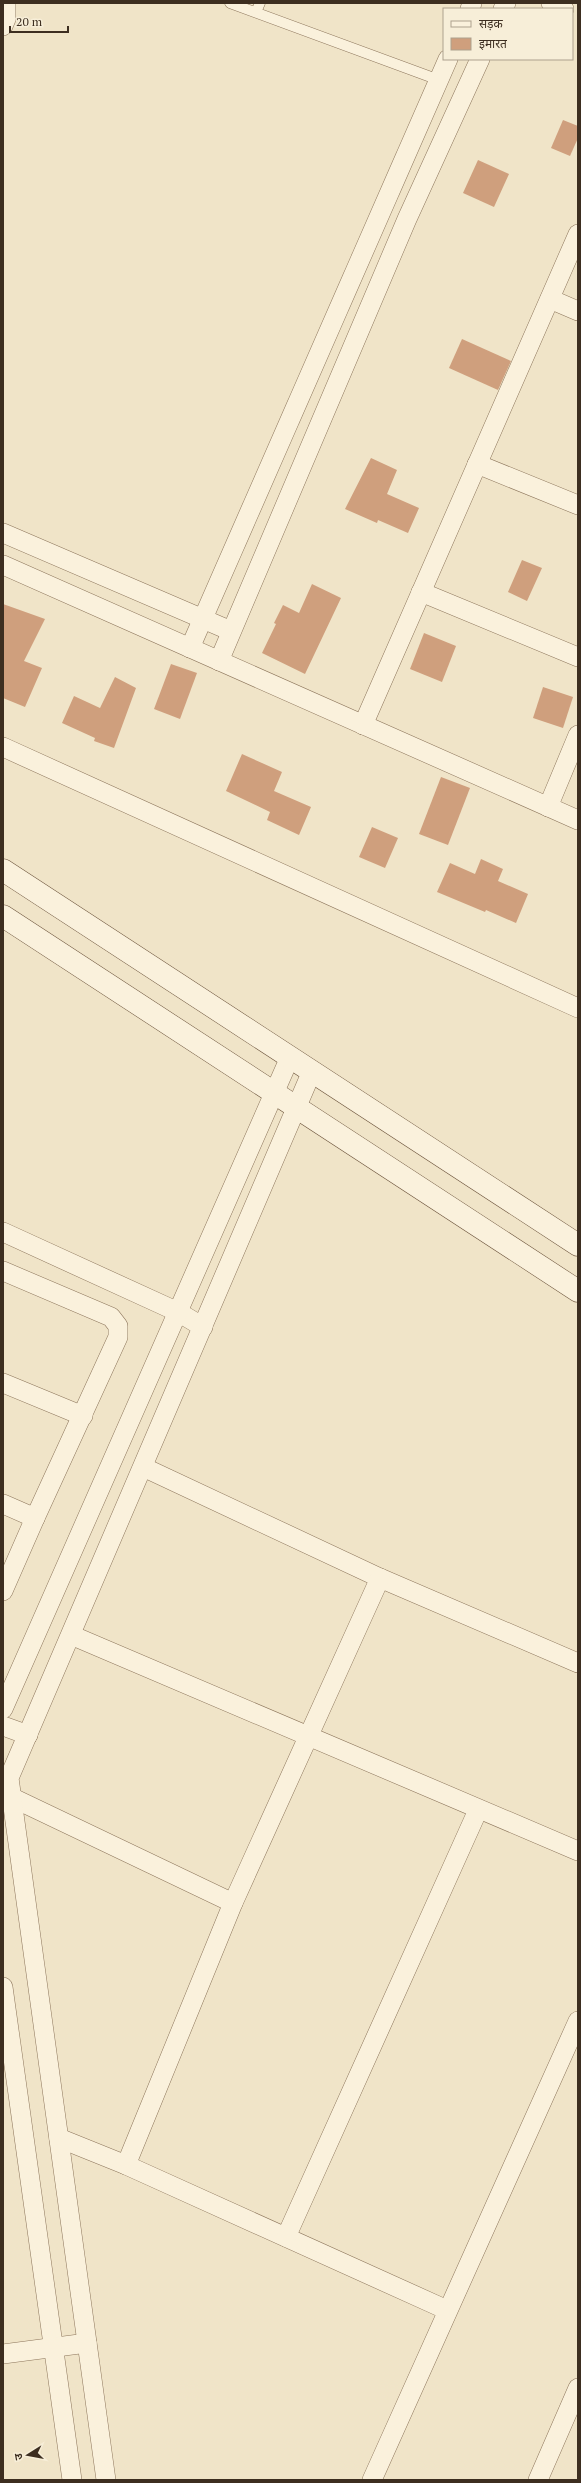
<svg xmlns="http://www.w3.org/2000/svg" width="581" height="2483" viewBox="0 0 581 2483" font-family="'PT Serif','Noto Sans Devanagari',serif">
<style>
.building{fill:#cf9f7d}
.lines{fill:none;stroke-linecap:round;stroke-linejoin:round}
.lane-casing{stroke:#8d765c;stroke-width:11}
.street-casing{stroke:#8d765c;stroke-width:20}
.secondary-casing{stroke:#6f573f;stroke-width:23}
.lane{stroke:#faf1dc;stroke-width:10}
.street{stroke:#faf1dc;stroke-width:19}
.secondary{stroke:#faf1dc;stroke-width:22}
</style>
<rect width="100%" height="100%" fill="#f0e4c8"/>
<g class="building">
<path d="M563,120L578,126V138L570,156L551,148Z"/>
<path d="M478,160L509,174L494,207L463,193Z"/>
<path d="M462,339L511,361L498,390L449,368Z"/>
<path d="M371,458L397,470L387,494L419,508L408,533L378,520L377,523L345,509Z"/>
<path d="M522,560L542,568L527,601L508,592Z"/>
<path d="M312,584L341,598L305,674L262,653L276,624L274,623L283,605L299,613Z"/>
<path d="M3,604L45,619L24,661L42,668L25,707L3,698Z"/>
<path d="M424,633L456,646L442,682L410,669Z"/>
<path d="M171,664L197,673L180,719L154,709Z"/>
<path d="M115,677L136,688L114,748L94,741L95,738L62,723L74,696L100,708Z"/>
<path d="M543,687L573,697L563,728L533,718Z"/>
<path d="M242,754L282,772L274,791L311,807L299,835L267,820L270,812L226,791Z"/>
<path d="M441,777L470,788L448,845L419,834Z"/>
<path d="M372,827L398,838L385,868L359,857Z"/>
<path d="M481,859L503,869L498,881L528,894L516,923L486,910L485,912L437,892L450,863L475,874Z"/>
</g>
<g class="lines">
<g class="lane-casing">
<g id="lane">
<path d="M230,3L439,80"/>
<path d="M256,12L260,3"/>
</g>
</g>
<g class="street-casing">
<g id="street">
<path d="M551,3L564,9"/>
<path d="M470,9L472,3"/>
<path d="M503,9L506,3"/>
<path d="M3,26L6,19V3"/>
<path d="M550,299L578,311"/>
<path d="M477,464L578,505"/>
<path d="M3,533L231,631"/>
<path d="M3,565L578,820"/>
<path d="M421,592L578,657"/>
<path d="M190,648L448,59"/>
<path d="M219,661L407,219L480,59"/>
<path d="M363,725L578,234"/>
<path d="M3,747L578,1008"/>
<path d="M548,807L578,735"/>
<path d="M3,1232L178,1312L203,1327"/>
<path d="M3,1271L111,1317L118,1326V1337L35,1518L3,1504"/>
<path d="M3,1383L83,1416"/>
<path d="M143,1467L380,1578L578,1663"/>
<path d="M3,1591L35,1518"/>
<path d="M71,1635L578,1851"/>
<path d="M3,1709L290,1057"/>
<path d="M3,1726L28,1735"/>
<path d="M11,1797L233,1903"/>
<path d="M3,1987L72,2480"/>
<path d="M59,2138L126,2165L447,2310"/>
<path d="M126,2165L233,1903L380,1578"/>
<path d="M286,2237L478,1810"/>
<path d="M3,2354L87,2343"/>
<path d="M106,2480L9,1778L312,1071"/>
<path d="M372,2480L578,2021"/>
<path d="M538,2480L578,2388"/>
</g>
</g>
<g class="secondary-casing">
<g id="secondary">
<path d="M3,870L578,1245"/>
<path d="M3,916L578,1291"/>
</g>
</g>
<use href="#lane" class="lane"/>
<use href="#street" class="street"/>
<use href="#secondary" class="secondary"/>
</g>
<rect width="581" height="2483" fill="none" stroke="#3d2e20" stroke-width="8"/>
<rect x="443" y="8" width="130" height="52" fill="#f7eed8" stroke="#ada18e"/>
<rect x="451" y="21" width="20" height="6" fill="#faf1dc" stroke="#ada18e"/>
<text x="479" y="28" font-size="12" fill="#3d2e20">सड़क</text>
<rect x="451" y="38" width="20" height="12" fill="#cf9f7d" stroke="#ada18e"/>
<text x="479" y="48" font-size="12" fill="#3d2e20">इमारत</text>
<g transform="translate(28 2455) rotate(259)" stroke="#f7eed8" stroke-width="3" paint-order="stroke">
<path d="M0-3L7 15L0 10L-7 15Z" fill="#3d2e20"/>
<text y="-6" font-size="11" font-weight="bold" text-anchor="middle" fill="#3d2e20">उ</text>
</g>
<path d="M10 26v6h58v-6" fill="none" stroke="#3d2e20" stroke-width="2"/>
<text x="16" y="26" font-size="12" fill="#3d2e20" stroke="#f7eed8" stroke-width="3" paint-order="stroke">20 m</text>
</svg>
